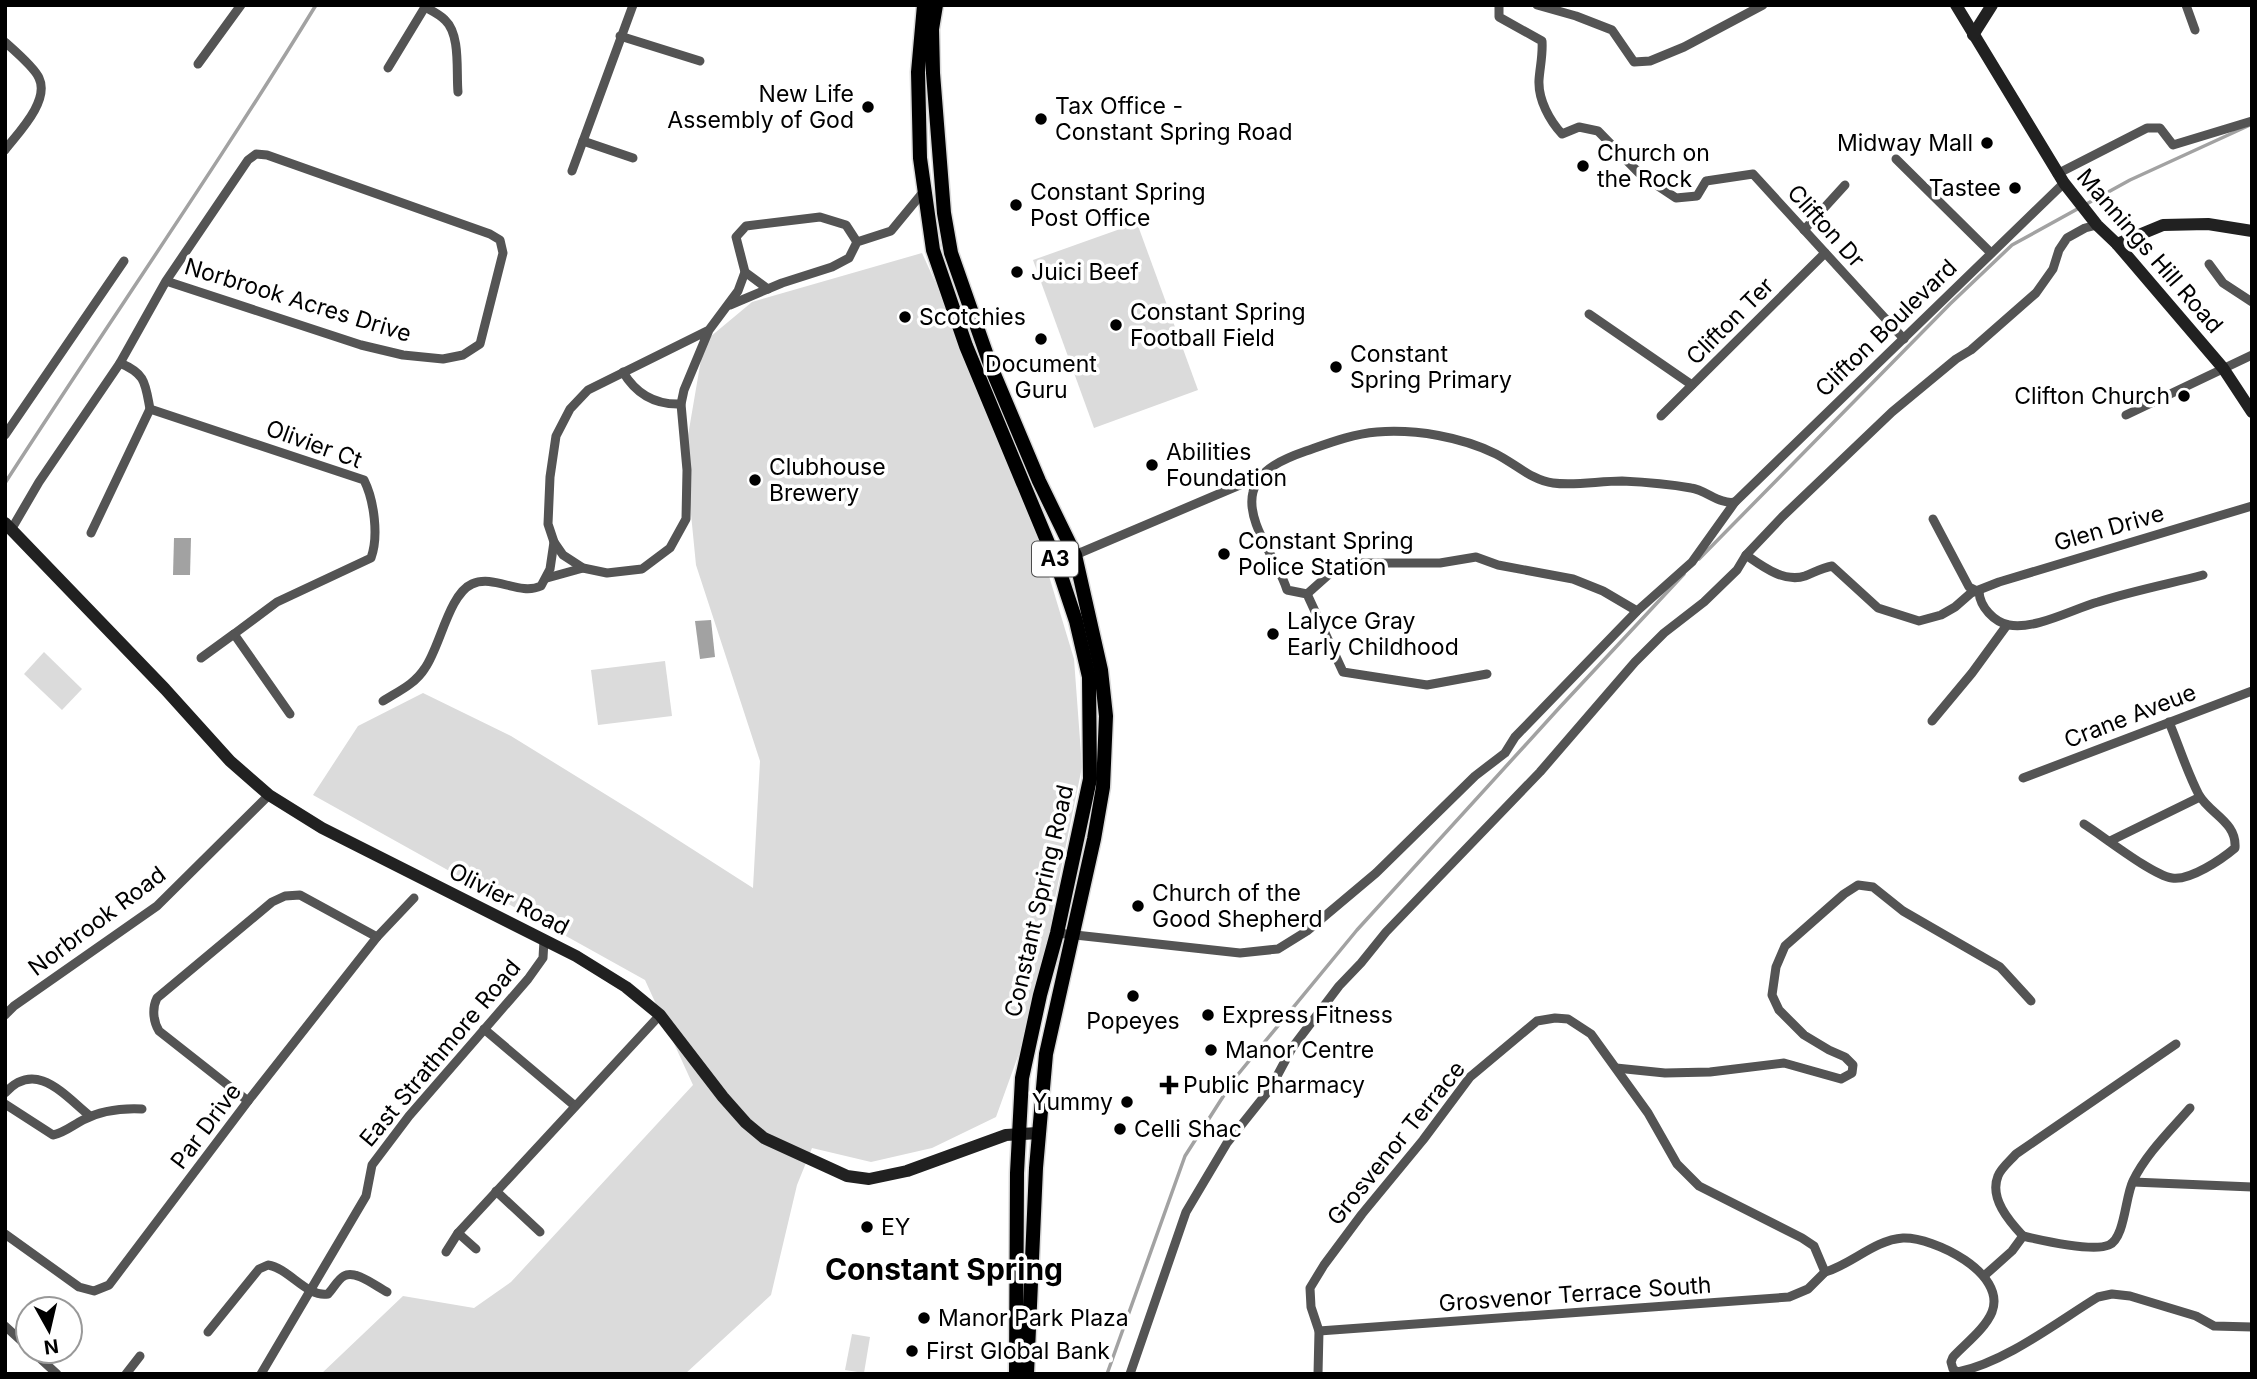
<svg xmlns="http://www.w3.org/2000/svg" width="2257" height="1379" viewBox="0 0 2257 1379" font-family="Inter,sans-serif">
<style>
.green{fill:#dbdbdb}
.water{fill:#a2a2a2}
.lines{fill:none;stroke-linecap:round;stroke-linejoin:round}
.stream{stroke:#a2a2a2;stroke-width:3.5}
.primary-casing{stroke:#dbdbdb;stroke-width:17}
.street{stroke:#545454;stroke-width:9}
.secondary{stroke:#212121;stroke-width:12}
.primary{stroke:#000;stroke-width:14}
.poi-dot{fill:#000;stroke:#fff;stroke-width:2.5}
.labels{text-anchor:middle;stroke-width:7;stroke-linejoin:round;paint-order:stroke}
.shield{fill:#fff;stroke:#4c4c4c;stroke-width:2}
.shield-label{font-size:21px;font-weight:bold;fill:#000}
.poi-label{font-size:23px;fill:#000;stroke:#fff;text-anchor:start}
.street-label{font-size:23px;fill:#000;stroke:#fff}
.district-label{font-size:30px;font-weight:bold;fill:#000;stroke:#fff}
</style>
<rect width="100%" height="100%" fill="#fff"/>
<g class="green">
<path d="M1137,223L1198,390L1094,428L1033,260Z"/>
<path d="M922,253L993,409L1018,473L1074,659L1082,767L1053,908L1040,995L996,1117L932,1148L871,1162L812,1148L797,1185L771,1295L685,1374H321L403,1296L474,1308L511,1282L693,1085L645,980L313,795L358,726L423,693L511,736L639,815L753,888L760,761L696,565L685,453L704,342L752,302Z"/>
<path d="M44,652L82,689L62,710L24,674Z"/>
<path d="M665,661L672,716L598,725L591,670Z"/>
<path d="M852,1334L870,1337L864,1373L845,1370Z"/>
</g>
<g class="water">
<path d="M174,538H191L190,575H173Z"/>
<path d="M711,620L715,657L700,659L695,621Z"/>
</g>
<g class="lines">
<g class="stream">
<path d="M5,483C108,323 217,167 316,5"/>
<path d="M1699,559L1950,304L2012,245L2130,180L2250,125"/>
<path d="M1107,1374L1185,1156L1235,1078L1357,930L1560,707L1684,574"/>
</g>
<g class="primary-casing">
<g id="primary">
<path d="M924,5L918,72L920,158L933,250L966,346L1058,567L1076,621L1089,677L1090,779L1057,933L1040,995L1022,1078L1017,1173L1016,1374"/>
<path d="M936,5L932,29L933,73L944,213L951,253L991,367L1039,481L1075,555L1101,670L1106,716L1103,787L1094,839L1046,1054L1036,1168L1027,1374"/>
</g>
</g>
<g class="street">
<path d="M1499,5V17L1542,41C1543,55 1540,66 1539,80C1538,100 1550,121 1562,134L1579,127L1598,131L1639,173L1658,186L1676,198L1697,196L1706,181L1753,174L1904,339"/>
<path d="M1537,5L1576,16L1612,30L1634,62L1650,61L1684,47L1763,5"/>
<path d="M2186,5L2195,30"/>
<path d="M425,7C432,11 439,14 445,20C461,35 456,72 458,92"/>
<path d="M620,36L700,61"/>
<path d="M5,42C14,50 35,68 39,78C50,101 18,133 5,150"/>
<path d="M198,64L241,5"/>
<path d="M388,68L425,7L424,5"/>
<path d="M583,141L633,158"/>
<path d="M1896,159L1991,253"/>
<path d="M572,171L633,5"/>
<path d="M2057,174L2147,128H2160L2173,145L2252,121"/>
<path d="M1804,230L1845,185"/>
<path d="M2209,264L2223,283L2252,302"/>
<path d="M768,289L745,272L736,237L746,226L820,217L846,225L857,242"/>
<path d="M730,305L782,283L832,267L849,258L857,242L891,231L924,191"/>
<path d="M1589,314L1692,385"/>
<path d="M709,330L588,390L570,409L556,436L550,477L548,524L554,542L563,555L583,568L607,573L642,569L670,548L686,519L687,470L681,404L684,390L709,330L738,291L745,272"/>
<path d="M120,363C146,374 145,383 150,409L364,480C374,500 379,536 371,558L277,602L234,634L290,714"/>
<path d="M623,372C636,394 656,405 681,404"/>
<path d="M2126,415L2252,355"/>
<path d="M1661,416L1825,253"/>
<path d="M5,435L124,261"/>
<path d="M1933,519L1969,587L1979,592"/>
<path d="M11,530L39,482L120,363L166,281L248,160L256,154L267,155L490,234L500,240L503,253L480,344L463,355L443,359L403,355L361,345L166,281"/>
<path d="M91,533L150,409"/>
<path d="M1746,555C1762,566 1784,583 1805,576C1815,572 1822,568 1832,566L1878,608L1919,621L1941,615L1955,607L1971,593L1999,582L2252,506"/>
<path d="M1058,567L1075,555L1261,476"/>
<path d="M547,578L583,568"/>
<path d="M1979,592C1980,607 1994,622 2009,625C2035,630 2073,609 2098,602C2132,591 2168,584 2203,575"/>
<path d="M1307,594L1335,569L1347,565L1363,563H1440L1476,557L1498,565L1573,579L1603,591L1637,611"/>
<path d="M201,658L234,634"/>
<path d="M1487,674L1427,685L1343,672L1307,594L1287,590C1279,562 1245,523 1253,492C1258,469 1286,458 1306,451C1329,443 1352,434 1377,432C1416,429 1462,437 1496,454C1514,463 1533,481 1553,483C1575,486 1599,481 1622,481C1644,482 1669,484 1691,488C1706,490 1720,505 1735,502"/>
<path d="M383,701C399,691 415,684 425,668C440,647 449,594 472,584C494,574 519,596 541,586L550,569L554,542"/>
<path d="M1932,721L1972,673L2007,625"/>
<path d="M2023,778L2252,691"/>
<path d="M2084,824C2103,836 2152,875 2172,878C2190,881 2222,859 2235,848C2237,822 2210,814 2199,795C2187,772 2179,746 2169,722"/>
<path d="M2110,841L2200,797"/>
<path d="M1057,933L1240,953L1278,949L1307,931L1376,873L1475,776L1505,753L1515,737L1637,611L1692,562L1735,502L2064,183"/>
<path d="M5,1015L14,1006L157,906L269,795"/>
<path d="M484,1029L575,1106"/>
<path d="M1616,1068L1665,1073L1710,1072L1784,1063L1841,1079L1852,1073L1853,1065L1845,1057L1829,1050L1804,1035L1779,1010L1772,995L1776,967L1785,946L1844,894L1858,885L1873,887L1903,911L2000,967L2031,1001"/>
<path d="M5,1093C36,1059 64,1095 90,1116"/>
<path d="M248,1101L159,1031C153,1021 152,1008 157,998L272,902L285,896L300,895L377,937"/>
<path d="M5,1104L53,1135C64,1133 73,1125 83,1120C102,1110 121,1108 142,1109"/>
<path d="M2133,1182L2252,1187"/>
<path d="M496,1191L540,1232"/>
<path d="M458,1233L476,1249"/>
<path d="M5,1234L79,1287L94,1291L109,1285L248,1101L377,937L414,898"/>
<path d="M2023,1236C2009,1221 1989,1198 1998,1176C2001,1168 2011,1160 2016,1154L2176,1044"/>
<path d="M2023,1236C2040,1240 2093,1252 2109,1245C2125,1238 2125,1197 2133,1181C2146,1154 2170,1131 2190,1108"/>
<path d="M446,1252L458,1233L660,1015"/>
<path d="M1825,1272C1851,1265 1874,1240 1903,1238C1934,1237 2007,1273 1992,1312C1985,1329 1965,1344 1953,1357L1951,1362L1953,1369L1958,1372C2006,1362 2057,1322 2098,1297L2112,1294L2130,1296L2196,1316L2214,1326L2252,1327"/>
<path d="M1984,1276L2012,1251L2023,1236"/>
<path d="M5,1326L28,1347"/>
<path d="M1319,1331L1789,1297L1808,1289L1825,1272"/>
<path d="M208,1332L259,1269L268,1265C289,1268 307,1298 328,1294C333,1289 338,1279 344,1276C355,1269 377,1287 387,1292"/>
<path d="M32,1351L57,1374"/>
<path d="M126,1374L140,1356"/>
<path d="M261,1374L366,1196L372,1165L409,1116L528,979L543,958L544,940"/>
<path d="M1130,1374L1186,1212L1227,1143L1270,1089L1292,1048L1339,986L1361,963L1386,932L1540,772L1635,662L1664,633L1704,602L1737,570L1746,555L1782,517L1892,412L1956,359L1971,350L2036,293L2053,269L2059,250L2067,238L2085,228L2097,225"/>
<path d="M1318,1374L1319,1331L1311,1307L1310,1288L1324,1265L1362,1214L1423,1140L1470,1077L1537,1021L1555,1018L1568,1019L1591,1034L1648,1113L1677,1164L1699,1186L1802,1238L1814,1246L1825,1272"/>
</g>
<g class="secondary">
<path d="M1956,5L2064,183L2097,225L2117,244L2223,368L2252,412"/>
<path d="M1973,35L1992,5"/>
<path d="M2117,244L2163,225L2208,224L2252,231"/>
<path d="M5,523L165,689L230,761L269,795L322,828L576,956L626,987L660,1015L723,1097L746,1123L764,1138L847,1176L869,1179L907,1171L1006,1135L1038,1133"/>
</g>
<use href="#primary" class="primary"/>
</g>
<g class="poi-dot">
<circle cx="868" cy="107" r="7"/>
<circle cx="1041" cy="119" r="7"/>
<circle cx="1987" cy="143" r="7"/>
<circle cx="1583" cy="166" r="7"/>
<circle cx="2015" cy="188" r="7"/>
<circle cx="1016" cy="205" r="7"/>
<circle cx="1017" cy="272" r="7"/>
<circle cx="905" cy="317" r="7"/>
<circle cx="1116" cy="325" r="7"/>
<circle cx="1041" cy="339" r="7"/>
<circle cx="1336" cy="367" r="7"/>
<circle cx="2184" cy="396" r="7"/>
<circle cx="1152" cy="465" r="7"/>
<circle cx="755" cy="480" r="7"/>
<circle cx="1224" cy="554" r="7"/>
<circle cx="1273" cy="634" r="7"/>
<circle cx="1138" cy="906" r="7"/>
<circle cx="1133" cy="996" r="7"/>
<circle cx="1208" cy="1015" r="7"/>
<circle cx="1211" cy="1050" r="7"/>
<path d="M1165.5 1074.5h7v7h7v7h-7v7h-7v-7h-7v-7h7z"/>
<circle cx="1127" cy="1102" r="7"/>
<circle cx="1120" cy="1129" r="7"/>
<circle cx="867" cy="1227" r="7"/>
<circle cx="924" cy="1318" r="7"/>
<circle cx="912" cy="1351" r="7"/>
</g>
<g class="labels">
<rect class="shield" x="1032" y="541.5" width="46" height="35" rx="5"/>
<g class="shield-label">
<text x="1055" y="566">A3</text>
</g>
<g class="poi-label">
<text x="854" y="102" text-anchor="end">New Life<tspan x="854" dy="26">Assembly of God</tspan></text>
<text x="1055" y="114">Tax Office -<tspan x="1055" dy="26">Constant Spring Road</tspan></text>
<text x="1973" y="151" text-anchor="end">Midway Mall</text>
<text x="1597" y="161">Church on<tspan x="1597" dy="26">the Rock</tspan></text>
<text x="2001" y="196" text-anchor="end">Tastee</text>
<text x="1030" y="200">Constant Spring<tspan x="1030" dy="26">Post Office</tspan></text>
<text x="1031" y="280">Juici Beef</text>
<text x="1130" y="320">Constant Spring<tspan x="1130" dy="26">Football Field</tspan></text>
<text x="919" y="325">Scotchies</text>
<text x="1350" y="362">Constant<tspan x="1350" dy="26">Spring Primary</tspan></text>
<text x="1041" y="372" text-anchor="middle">Document<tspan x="1041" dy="26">Guru</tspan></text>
<text x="2170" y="404" text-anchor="end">Clifton Church</text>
<text x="1166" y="460">Abilities<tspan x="1166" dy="26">Foundation</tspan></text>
<text x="769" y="475">Clubhouse<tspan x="769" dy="26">Brewery</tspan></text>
<text x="1238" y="549">Constant Spring<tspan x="1238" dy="26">Police Station</tspan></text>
<text x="1287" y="629">Lalyce Gray<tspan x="1287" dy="26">Early Childhood</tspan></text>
<text x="1152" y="901">Church of the<tspan x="1152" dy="26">Good Shepherd</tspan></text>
<text x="1222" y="1023">Express Fitness</text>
<text x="1133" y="1029" text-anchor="middle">Popeyes</text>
<text x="1225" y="1058">Manor Centre</text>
<text x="1183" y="1093">Public Pharmacy</text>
<text x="1113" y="1110" text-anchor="end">Yummy</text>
<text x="1134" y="1137">Celli Shac</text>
<text x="881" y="1235">EY</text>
<text x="938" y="1326">Manor Park Plaza</text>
<text x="926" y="1359">First Global Bank</text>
</g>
<g class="street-label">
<text transform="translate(1826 226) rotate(48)" y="8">Clifton Dr</text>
<text transform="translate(2150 251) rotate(49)" y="8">Mannings Hill Road</text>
<text transform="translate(298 300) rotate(17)" y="8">Norbrook Acres Drive</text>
<text transform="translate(1730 321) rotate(-45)" y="8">Clifton Ter</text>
<text transform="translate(1886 328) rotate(-44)" y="8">Clifton Boulevard</text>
<text transform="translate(314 444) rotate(20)" y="8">Olivier Ct</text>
<text transform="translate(2109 528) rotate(-16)" y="8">Glen Drive</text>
<text transform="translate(2130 716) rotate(-21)" y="8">Crane Aveue</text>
<text transform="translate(509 899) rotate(27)" y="8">Olivier Road</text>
<text transform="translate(1039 901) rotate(-77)" y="8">Constant Spring Road</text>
<text transform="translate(97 921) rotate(-37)" y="8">Norbrook Road</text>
<text transform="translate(440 1053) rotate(-50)" y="8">East Strathmore Road</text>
<text transform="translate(206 1126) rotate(-53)" y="8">Par Drive</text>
<text transform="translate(1396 1143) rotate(-51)" y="8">Grosvenor Terrace</text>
<text transform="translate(1575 1294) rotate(-4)" y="8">Grosvenor Terrace South</text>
</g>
<g class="district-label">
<text x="944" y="1280">Constant Spring</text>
</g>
</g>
<rect width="2257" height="1379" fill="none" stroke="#000000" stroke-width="14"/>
<g transform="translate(49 1330) rotate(172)"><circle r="33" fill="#ffffff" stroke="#999999" stroke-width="2"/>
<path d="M0-5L12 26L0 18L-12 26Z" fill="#000000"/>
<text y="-10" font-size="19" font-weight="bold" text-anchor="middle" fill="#000000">N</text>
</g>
</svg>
